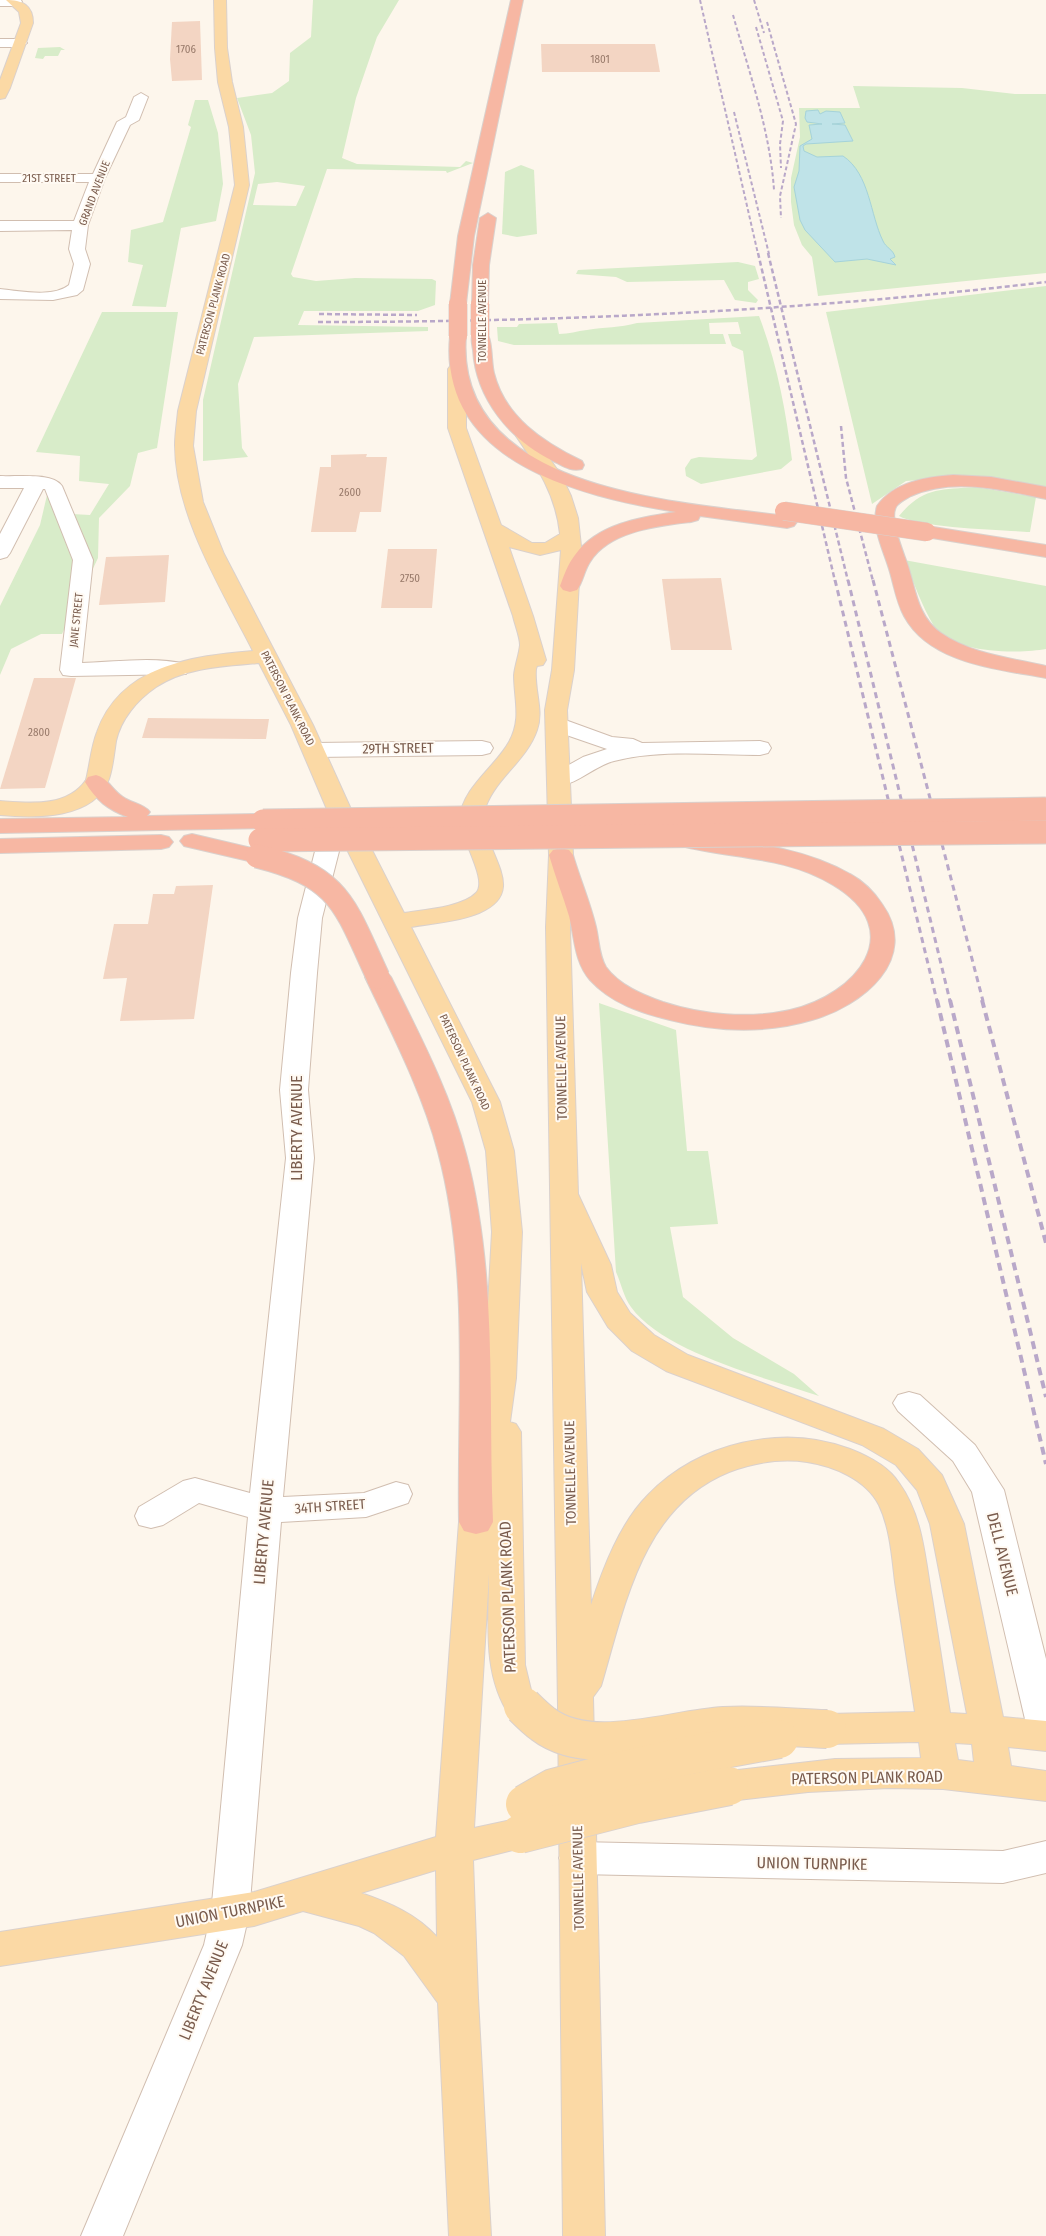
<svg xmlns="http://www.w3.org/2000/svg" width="1046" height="2236" viewBox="0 0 1046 2236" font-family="'Fira Sans Condensed',sans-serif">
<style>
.green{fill:#d8ecc9;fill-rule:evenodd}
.water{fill:#bfe3e8;stroke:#a5d3da}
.building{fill:#f3d5c3}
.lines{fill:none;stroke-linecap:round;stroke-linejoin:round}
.minor-casing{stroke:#d1beb0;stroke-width:2}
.major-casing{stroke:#dad1cd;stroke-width:2}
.highway-casing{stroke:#dad1cd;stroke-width:2}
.minor{fill:#fff;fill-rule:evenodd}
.major{fill:#fbd9a5;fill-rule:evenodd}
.highway{fill:#f7b7a3;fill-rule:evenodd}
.rail-far3{stroke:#b9a8c9;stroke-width:2;stroke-dasharray:4 2.5;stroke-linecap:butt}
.rail-far2{stroke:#b9a8c9;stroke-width:2.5;stroke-dasharray:5 3;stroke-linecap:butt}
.rail-far1{stroke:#b9a8c9;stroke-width:3;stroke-dasharray:6 4.5;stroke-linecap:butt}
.rail{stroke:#b9a8c9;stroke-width:4;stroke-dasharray:8 5.5;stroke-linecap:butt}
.major-bridge-casing{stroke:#dad1cd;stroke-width:40;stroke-linecap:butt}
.highway-bridge-far1-casing{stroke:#dad1cd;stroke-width:19;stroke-linecap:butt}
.highway-bridge-casing{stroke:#dad1cd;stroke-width:25;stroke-linecap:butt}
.major-bridge{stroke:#fbd9a5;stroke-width:38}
.highway-bridge-far1{stroke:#f7b7a3;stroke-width:18}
.highway-bridge{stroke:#f7b7a3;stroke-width:23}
.labels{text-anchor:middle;stroke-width:4;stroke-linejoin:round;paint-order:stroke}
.number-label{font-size:11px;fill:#987a6a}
.far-street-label{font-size:11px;fill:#7a5c4d;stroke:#fffaf3}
.street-label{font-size:14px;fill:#7a5c4d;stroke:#fffaf3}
.near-street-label{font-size:16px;fill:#7a5c4d;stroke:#fffaf3}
</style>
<rect width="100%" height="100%" fill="#fdf6ec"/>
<g class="green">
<path d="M313,0H399L377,37L356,98L342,158L357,164L460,167L466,161L473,163L447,173L446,171L327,169L291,274L293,277L316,281L355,278L432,279L436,281L435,305L418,311H304L298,325L428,327V331L254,337L238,384L242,448L248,457L203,461V400L255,173L251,135L237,98L272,93L289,81L290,53L311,37ZM277,182L305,186L296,206L253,205L258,184Z"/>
<path d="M60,47L65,50H61L58,56H45L43,59L35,58L38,48Z"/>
<path d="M853,86L962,88L1015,94H1046V273L818,296L812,257L802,245L794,225L791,202V178L800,137L799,108H860Z"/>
<path d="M195,100H208L218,133L223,184L216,221L181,228L166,307L132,306L143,265L128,262L131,230L163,222L191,127L188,125Z"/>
<path d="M521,165L534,170L537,234L517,237L502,234L505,172Z"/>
<path d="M738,262L755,266L759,279L748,282V290L758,300L756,303L735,300L724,280L627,282L616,277L576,274L578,270Z"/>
<path d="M1046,286V488L974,476L906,481L872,504L826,312Z"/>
<path d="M102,312H178L157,448L138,453L130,486L99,518L98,558L62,634H41L11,649L0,675V606L40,525L48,491L72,514L90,515L109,484L79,481L80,456L36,452Z"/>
<path d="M759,316C777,363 786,411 792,460L781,469L701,484L686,476L685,468L691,459L699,457L752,460L757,456L743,351L732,346L728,334H741L738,322L709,323L710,334H723L726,344L514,345L498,341L497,327H517L519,324L557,323L559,334C569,334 577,331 587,330C604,327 620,328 637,323Z"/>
<path d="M975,487L1036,497L1030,532C1002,530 920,528 899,516C923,487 940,490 975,487Z"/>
<path d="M904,560L1046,586V649C1017,654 953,654 934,626C922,607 914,582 904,560Z"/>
<path d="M599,1003L676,1030L687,1151H708L718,1224L670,1227L683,1297L733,1338L794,1374L819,1396C766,1378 663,1352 631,1307C624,1298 621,1283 616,1272Z"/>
</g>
<path class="water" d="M818,110L820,114L826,111L840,112L845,123L832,124L845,125L853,141L806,144L803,146L804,151L817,157L843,156C870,174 870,215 883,241C886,248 893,249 895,257L890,259L896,265L867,259L835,262L805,230L800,220L794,187L799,171L800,146L812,139L809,125L822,124L807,122L805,118L806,111Z"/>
<g class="building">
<path d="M200,21L202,80L172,81L170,59L172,22Z"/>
<path d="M541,44H655L660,72H542Z"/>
<path d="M367,454L366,457H387L381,512H360L356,532H311L320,467H331V455Z"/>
<path d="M388,549H437L432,608H381Z"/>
<path d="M169,555L165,602L99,605L106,557Z"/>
<path d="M721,578L732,650H671L662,579Z"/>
<path d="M34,678H76L45,788L0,789Z"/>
<path d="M148,718L269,719L266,739L142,738Z"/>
<path d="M213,885L194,1019L120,1021L127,978L103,979L114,924H148L153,894H174L176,886Z"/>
</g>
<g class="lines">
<g class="minor-casing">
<g id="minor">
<path d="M0,0H21L22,2L16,6H0Z"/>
<path d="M0,39H21L27,43L21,47H0Z"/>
<path d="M141,93L148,97L139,120L130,125L105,178L88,225L85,249L90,264L83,290L77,295L53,300L0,299V289C20,291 53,298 69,285L74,264L69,249L72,230L0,231V221H74L89,182H0V174H93L117,122L126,117L134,97Z"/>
<path d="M0,476C16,477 53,472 62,486L93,560L82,663C116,662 153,656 186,664L189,669L186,674L71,676L63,675L60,670L73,560L45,489H43L10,553L7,557L0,559V534L24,488H0Z"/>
<path d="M557,717L612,737L633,739L642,743L760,741L768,743L771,748L768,753L760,755C712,755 661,749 614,761C593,766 572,790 551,785L548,780L551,775L583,757L607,749L549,729L546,724L549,719Z"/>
<path d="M482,741L490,743L493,748L490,753L482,755L314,757L306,755L303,750L306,745L314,743Z"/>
<path d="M336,809L344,811L348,816L322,918L317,973L308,1090L314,1158L283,1497L364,1493L396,1482L408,1485L412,1494L408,1503L366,1517L281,1522L249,1914L242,1945L123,2236H81L204,1945L211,1914L248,1517L199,1503L163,1525L151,1528L139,1525L135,1516L139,1507L183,1481L195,1478L250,1493L286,1158L280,1090L291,973L298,918L324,816L328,811Z"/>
<path d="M909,1392L920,1395L975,1445L1004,1490L1046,1659V1747L1033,1742L1028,1732L972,1492L953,1461L898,1411L893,1403L898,1395Z"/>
<path d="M1046,1841V1873L1003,1883L578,1874L565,1869L559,1858L565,1847L578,1842L1003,1851Z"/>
</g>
</g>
<g class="major-casing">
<g id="major">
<path d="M6,0C22,0 33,5 33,23L10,88L5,98L0,99V80L21,23L19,12Z"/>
<path d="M214,0H226L227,48L232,82L243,127L249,185L196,411L193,446L203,502L224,554L313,725L350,807L404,913C423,910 463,907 476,893C489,880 459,837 460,818C462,788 496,766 509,742C522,719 514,699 514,675C515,665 519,655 520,645C520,637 515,625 513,616L448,428V369L451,365H463L466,369V428L501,525L532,543H545L560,534C556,495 538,468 516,436L519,432H531L561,475L571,496L578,518L581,546L574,670L567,710L573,855L570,927L578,1194L611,1265L617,1292L630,1313L654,1335L688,1355L884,1429L918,1449L942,1475L964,1524L1003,1717L1046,1721V1751L1008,1747L1011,1766L1046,1771V1801L943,1789L889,1788L808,1792L729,1801L716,1797L711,1786L716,1775L729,1771L835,1759L921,1758L919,1742L827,1744L814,1739L809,1729L814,1719L827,1714L915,1712C908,1669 902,1625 895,1582C892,1557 890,1528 879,1505C866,1479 833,1466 807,1462C781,1458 753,1463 729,1472C642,1507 625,1605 601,1686L593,1697L605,2236H563L558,1707L546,927L549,855L545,710L552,670L561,550L540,555L509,547L533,616L546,660L543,665L537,666L536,669C534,690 544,710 537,730C527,760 497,777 486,806C472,844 536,889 479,913C458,922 432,923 411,927L500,1102L514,1151L522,1232L516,1378L510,1422L516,1424L521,1432L525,1665L531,1690L541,1706L536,1716L523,1720L510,1716C482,1674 489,1623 489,1574L474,1828L520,1818L533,1823L539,1834L533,1845L473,1860L478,1998L491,2236H449L438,2003L404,1956L374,1933L359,1926L303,1911L254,1926L0,1966V1932L254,1892L436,1837L459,1522L474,1453L484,1378L492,1232L486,1151L472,1102L326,807L291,725L259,663C225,666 186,667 156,687C137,700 121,719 116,741C114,754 113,767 109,779C94,820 35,818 0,815V801C28,803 67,808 86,780C90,764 91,747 97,732C121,665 193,656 253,651C222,590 175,515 175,445C175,434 177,422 178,411L235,185L229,127L218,82L215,48ZM581,1263L587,1292L608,1327L632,1351L666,1371L862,1445L896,1465L917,1490L930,1524L967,1714L950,1713C944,1675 938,1636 932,1598C925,1559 923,1516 899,1483C888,1466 868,1456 850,1449C782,1423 698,1443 648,1495C620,1523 603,1568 591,1605ZM955,1743L972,1744L974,1762L958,1760ZM436,1870L437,1937C416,1914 390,1903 361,1893Z"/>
</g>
</g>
<g class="highway-casing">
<g id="highway">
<path d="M511,0H523L474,236L466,304L458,309L450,304L458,236Z"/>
<path d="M488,213L496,218L489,265L488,304L480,309L472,304L473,265L480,218Z"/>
<path d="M480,330L486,331C493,341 491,361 494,373C505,417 543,442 582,461L584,465L582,469C571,472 563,466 553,461C510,440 476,399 473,350C472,344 470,337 474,331Z"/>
<path d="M458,331L464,332L466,336C454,491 679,502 787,516L794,518L797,522L794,526L787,528L700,516L698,520L691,522C658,526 609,531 590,562C584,571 583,582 577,590L570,592L563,590L560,586C564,575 568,564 575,555C597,524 641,517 676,512C579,496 438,462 450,336L452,332Z"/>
<path d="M953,475L991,477L1046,487V499C1002,490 954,477 911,496C906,499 899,502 896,507C889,520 904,553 908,566C916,591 918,617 941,633C971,654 1011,658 1046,666V678C998,669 930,664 904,616C896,601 894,585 889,569C883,549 871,527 877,506C894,482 926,477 953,475Z"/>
<path d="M927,526L1046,545V557L920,536L917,532L920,528Z"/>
<path d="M96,775C108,778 112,790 123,797C131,803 144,804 150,812L147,816L263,814L271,816L275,821L271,826L263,828L0,833V819L128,817C108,810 96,800 85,782L88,777Z"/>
<path d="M192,834L265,851L269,856L265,861L257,863L184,846L180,841L184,836Z"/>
<path d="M689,834C743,842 801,846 850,874C863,881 874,892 882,904C921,959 862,1006 812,1020C765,1034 717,1032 670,1020C641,1013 611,1003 590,980C574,961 575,939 569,916C563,896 555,876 549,855L553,850L561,848L569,850L573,855C580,879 590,902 596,927C599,939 599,956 606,967C619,985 643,995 663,1002C703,1015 749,1019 790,1010C856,995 910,931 833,885C786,856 732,859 681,846L677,841L681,836Z"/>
<path d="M161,835L169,837L173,842L169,847L161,849L0,853V839Z"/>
<path d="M378,969L387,972L391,977C419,1034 450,1092 466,1154C498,1274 488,1399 493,1522L488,1531L476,1534L464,1531L459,1522C457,1399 470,1272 438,1152C422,1091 392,1034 365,977L369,972Z"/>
</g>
</g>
<use href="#minor" class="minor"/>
<use href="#major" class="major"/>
<use href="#highway" class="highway"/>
<g class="rail-far3">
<path d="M700,0L758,254"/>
<path d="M754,0L764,33"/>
<path d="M733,15C749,72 770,130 774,190"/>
<path d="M767,22L796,124L780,196L781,218"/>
<path d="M756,27L783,121L780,144L781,168"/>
<path d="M734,112L769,254"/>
</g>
<g class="rail-far2">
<path d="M758,253L835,581"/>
<path d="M768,253L848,581"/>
<path d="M319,314L417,315"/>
<path d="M318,322C562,322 804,311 1046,282"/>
<path d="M841,426L846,478L873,581"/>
</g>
<g class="rail-far1">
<path d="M835,580L937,1001"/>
<path d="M848,580L950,1001"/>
<path d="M873,580L983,1001"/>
</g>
<g class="rail">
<path d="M937,1000L1046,1464"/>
<path d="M950,1000L1046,1397"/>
<path d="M982,1000L1046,1243"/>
</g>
<g class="major-bridge-casing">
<g id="major-bridge">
<path d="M523,1706C529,1712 536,1719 543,1724C590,1760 671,1729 724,1726C759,1724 793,1728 827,1729"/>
<path d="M525,1804L553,1788L602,1775L691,1755L779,1739"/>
<path d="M520,1834L637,1804L729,1786"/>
</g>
</g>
<g class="highway-bridge-far1-casing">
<g id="highway-bridge-far1">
<path d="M458,304V336"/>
<path d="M480,304V335"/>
<path d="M784,511L927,532"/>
</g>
</g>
<g class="highway-bridge-casing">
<g id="highway-bridge">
<path d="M263,821L1046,809"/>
<path d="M260,840L1046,832"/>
<path d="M257,856C341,877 344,904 378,977"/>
</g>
</g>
<use href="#major-bridge" class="major-bridge"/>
<use href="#highway-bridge-far1" class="highway-bridge-far1"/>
<use href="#highway-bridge" class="highway-bridge"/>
</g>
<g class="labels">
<g class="number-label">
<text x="186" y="53">1706</text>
<text x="600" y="63">1801</text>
<text x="350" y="496">2600</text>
<text x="410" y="582">2750</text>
<text x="39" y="736">2800</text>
</g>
<g class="far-street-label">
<text x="49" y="182">21ST STREET</text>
<text transform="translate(94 193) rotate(-69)" y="4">GRAND AVENUE</text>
<text transform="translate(213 304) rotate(-75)" y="4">PATERSON PLANK ROAD</text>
<text transform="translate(482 321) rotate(-90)" y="4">TONNELLE AVENUE</text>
<text transform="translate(76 620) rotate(-84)" y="4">JANE STREET</text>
<text transform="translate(288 698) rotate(63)" y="4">PATERSON PLANK ROAD</text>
<text transform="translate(465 1062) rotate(65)" y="4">PATERSON PLANK ROAD</text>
</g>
<g class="street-label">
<text transform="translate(398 748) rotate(-1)" y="5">29TH STREET</text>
<text transform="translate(561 1068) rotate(-91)" y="5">TONNELLE AVENUE</text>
<text transform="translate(570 1473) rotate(-91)" y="5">TONNELLE AVENUE</text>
<text transform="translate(330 1506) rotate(-4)" y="5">34TH STREET</text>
<text transform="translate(578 1878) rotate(-91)" y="5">TONNELLE AVENUE</text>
</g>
<g class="near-street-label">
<text transform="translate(296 1128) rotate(-90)" y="6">LIBERTY AVENUE</text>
<text transform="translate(263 1532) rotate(-85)" y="6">LIBERTY AVENUE</text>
<text transform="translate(1003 1554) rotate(76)" y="6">DELL AVENUE</text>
<text transform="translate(507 1597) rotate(-92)" y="6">PATERSON PLANK ROAD</text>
<text transform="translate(867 1777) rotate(-1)" y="6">PATERSON PLANK ROAD</text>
<text transform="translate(812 1863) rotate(1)" y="6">UNION TURNPIKE</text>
<text transform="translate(230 1911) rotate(-11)" y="6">UNION TURNPIKE</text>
<text transform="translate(203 1990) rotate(-68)" y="6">LIBERTY AVENUE</text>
</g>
</g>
</svg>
